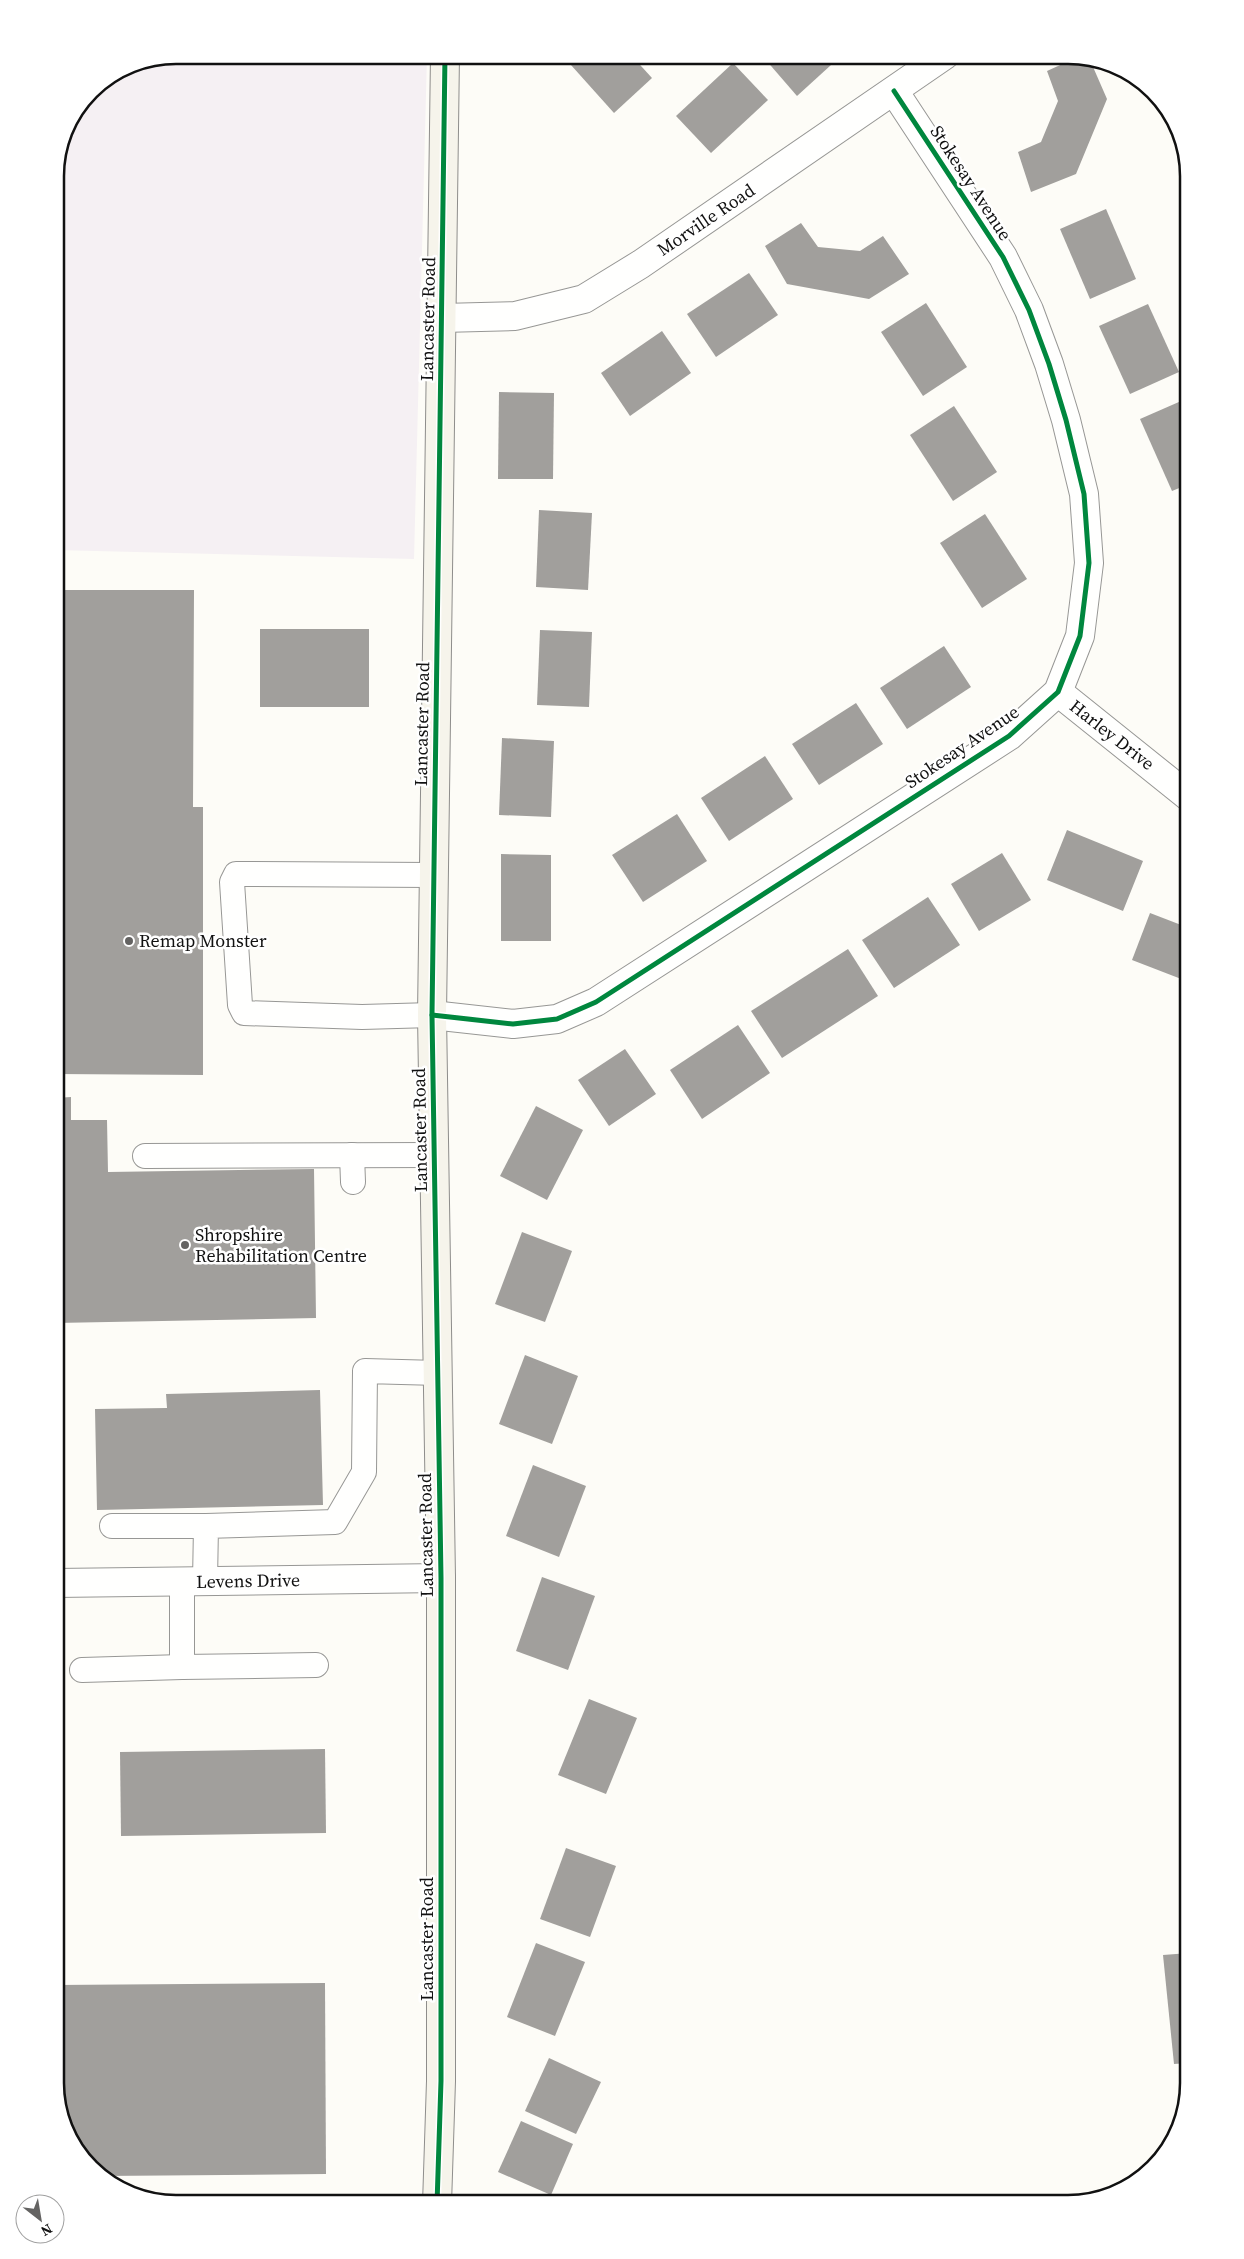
<svg xmlns="http://www.w3.org/2000/svg" width="1244" height="2259" viewBox="0 0 1244 2259" font-family="'Source Serif 4',serif">
<style>
.industrial{fill:#f5f0f3}
.building{fill:#a19f9c}
.lines{fill:none;stroke-linecap:round;stroke-linejoin:round}
.lane-casing{stroke:#979795;stroke-width:26}
.street-casing{stroke:#979795;stroke-width:30}
.secondary-casing{stroke:#8e8d8b;stroke-width:30}
.lane{stroke:#fffffe;stroke-width:24}
.street{stroke:#fffffe;stroke-width:28}
.secondary{stroke:#f6f4eb;stroke-width:28}
.cycleway-casing{stroke:#fff;stroke-width:8}
.cycleway{stroke:#00873e;stroke-width:5}
.poi-dot{fill:#646362;stroke:#fff;stroke-width:2}
.labels{text-anchor:middle;stroke-width:5;stroke-linejoin:round;paint-order:stroke}
.street-label{font-size:18px;fill:#111;stroke:#fff}
.poi-label{font-size:18px;fill:#111;stroke:#fff;text-anchor:start}
.rim{fill:none;stroke:#111;stroke-width:2.5}
</style>
<rect width="100%" height="100%" fill="#fdfcf7"/>
<path class="industrial" d="M175,55H427L414,559L55,550V168L64,129L90,90L130,64Z"/>
<g class="building">
<path d="M562,55H631L652,78L614,113Z"/>
<path d="M769,55H842L797,96L765,59Z"/>
<path d="M1080,56L1090,60L1107,99L1076,174L1031,192L1018,152L1041,142L1058,101L1047,71Z"/>
<path d="M733,63L768,100L711,153L676,116Z"/>
<path d="M1106,209L1136,279L1090,299L1060,229Z"/>
<path d="M801,223L818,247L860,251L883,236L909,274L869,299L787,284L765,246Z"/>
<path d="M749,273L778,315L716,357L687,314Z"/>
<path d="M926,303L967,367L923,396L881,332Z"/>
<path d="M1148,304L1179,372L1130,394L1099,326Z"/>
<path d="M662,331L691,373L630,416L601,373Z"/>
<path d="M499,392L554,393L553,479H498Z"/>
<path d="M1188,398L1189,484L1172,491L1140,419Z"/>
<path d="M954,406L997,472L953,501L910,435Z"/>
<path d="M539,510L592,513L588,590L536,587Z"/>
<path d="M985,514L1027,579L982,608L940,543Z"/>
<path d="M55,590H194L193,807H203V1075L55,1074Z"/>
<rect x="260" y="629" width="109" height="78"/>
<path d="M540,630L592,632L589,707L537,705Z"/>
<path d="M944,646L971,687L907,729L880,688Z"/>
<path d="M856,703L883,744L819,785L792,744Z"/>
<path d="M502,738L554,741L551,817L499,815Z"/>
<path d="M765,756L793,799L729,841L701,798Z"/>
<path d="M677,814L707,861L643,902L612,855Z"/>
<path d="M1067,830L1143,861L1123,911L1047,880Z"/>
<path d="M1002,853L1031,900L979,931L951,884Z"/>
<path d="M501,854L551,855V941H501Z"/>
<path d="M928,897L960,945L894,988L862,940Z"/>
<path d="M1150,913L1189,928V982L1132,960Z"/>
<path d="M848,949L878,996L782,1058L751,1011Z"/>
<path d="M738,1025L770,1073L702,1119L670,1070Z"/>
<path d="M625,1049L656,1094L609,1126L578,1080Z"/>
<path d="M71,1097V1120H107L108,1172L314,1169L316,1318L55,1323V1098Z"/>
<path d="M536,1106L583,1130L547,1200L500,1176Z"/>
<path d="M522,1232L572,1251L545,1322L495,1304Z"/>
<path d="M525,1355L578,1376L552,1444L499,1424Z"/>
<path d="M320,1390L323,1505L97,1510L95,1409L167,1408L166,1394Z"/>
<path d="M533,1465L586,1486L559,1557L506,1536Z"/>
<path d="M542,1577L595,1596L568,1670L516,1651Z"/>
<path d="M589,1699L637,1718L606,1794L558,1775Z"/>
<path d="M325,1749L326,1833L121,1836L120,1752Z"/>
<path d="M566,1848L616,1866L590,1937L540,1919Z"/>
<path d="M536,1943L585,1962L555,2036L507,2017Z"/>
<path d="M1189,1953V2063L1174,2064L1163,1955Z"/>
<path d="M325,1983L326,2174L102,2176L64,2130L55,2084V1985Z"/>
<path d="M549,2058L601,2082L576,2134L525,2111Z"/>
<path d="M521,2121L573,2144L551,2195L498,2172Z"/>
</g>
<g class="lines">
<g class="lane-casing">
<g id="lane">
<path d="M432,1015L362,1017L244,1013L240,1005L232,882L236,874L434,875"/>
<path d="M352,1155L353,1182"/>
<path d="M145,1156L435,1155"/>
<path d="M112,1526H206"/>
<path d="M182,1581V1667L316,1665"/>
<path d="M205,1581L206,1526L335,1522L364,1472L365,1371L438,1373"/>
<path d="M82,1670L182,1667"/>
</g>
</g>
<g class="street-casing">
<g id="street">
<path d="M442,318L515,316L584,299L641,264L945,55"/>
<path d="M1058,692L1189,797"/>
<path d="M432,1015L513,1024L557,1019L596,1002L1009,736L1058,692L1080,636L1089,563L1084,494L1066,420L1049,364L1029,310L1003,257L894,91"/>
<path d="M55,1583L441,1578"/>
</g>
</g>
<g class="secondary-casing">
<path id="secondary" d="M437,2204L441,2081V1578L432,1015L445,55"/>
</g>
<use href="#lane" class="lane"/>
<use href="#street" class="street"/>
<use href="#secondary" class="secondary"/>
<g class="cycleway-casing">
<g id="cycleway">
<path d="M432,1015L513,1024L557,1019L596,1002L1009,736L1058,692L1080,636L1089,563L1084,494L1066,420L1049,364L1029,310L1003,257L894,91"/>
<path d="M437,2204L441,2081V1578L432,1015L445,55"/>
</g>
</g>
<use href="#cycleway" class="cycleway"/>
</g>
<g class="poi-dot">
<circle cx="129" cy="941" r="5"/>
<circle cx="185" cy="1245" r="5"/>
</g>
<g class="labels">
<g class="street-label">
<text transform="translate(971 183) rotate(57)" y="6">Stokesay Avenue</text>
<text transform="translate(706 220) rotate(-34)" y="6">Morville Road</text>
<text transform="translate(428 319) rotate(-89)" y="6">Lancaster Road</text>
<text transform="translate(422 724) rotate(-89)" y="6">Lancaster Road</text>
<text transform="translate(1112 735) rotate(38)" y="6">Harley Drive</text>
<text transform="translate(962 747) rotate(-34)" y="6">Stokesay Avenue</text>
<text transform="translate(420 1130) rotate(-91)" y="6">Lancaster Road</text>
<text transform="translate(426 1535) rotate(-91)" y="6">Lancaster Road</text>
<text transform="translate(248 1581) rotate(-1)" y="6">Levens Drive</text>
<text transform="translate(427 1939) rotate(-90)" y="6">Lancaster Road</text>
</g>
<g class="poi-label">
<text x="139" y="947">Remap Monster</text>
<text x="195" y="1241">Shropshire<tspan x="195" dy="21">Rehabilitation Centre</tspan></text>
</g>
</g>
<path d="M0 0H1244V2259H0ZM176 64H1068A112 112 0 0 1 1180 176V2083A112 112 0 0 1 1068 2195H176A112 112 0 0 1 64 2083V176A112 112 0 0 1 176 64Z" fill="#fff" fill-rule="evenodd"/>
<path class="rim" d="M176 64H1068A112 112 0 0 1 1180 176V2083A112 112 0 0 1 1068 2195H176A112 112 0 0 1 64 2083V176A112 112 0 0 1 176 64Z"/>
<g transform="translate(40 2219) rotate(149)"><circle r="24" fill="#ffffff" stroke="#a0a0a0"/>
<path d="M0-4L9 19L0 12L-9 19Z" fill="#646362"/>
<text y="-8" font-size="14" font-weight="bold" text-anchor="middle" fill="#111111">N</text>
</g>
</svg>
